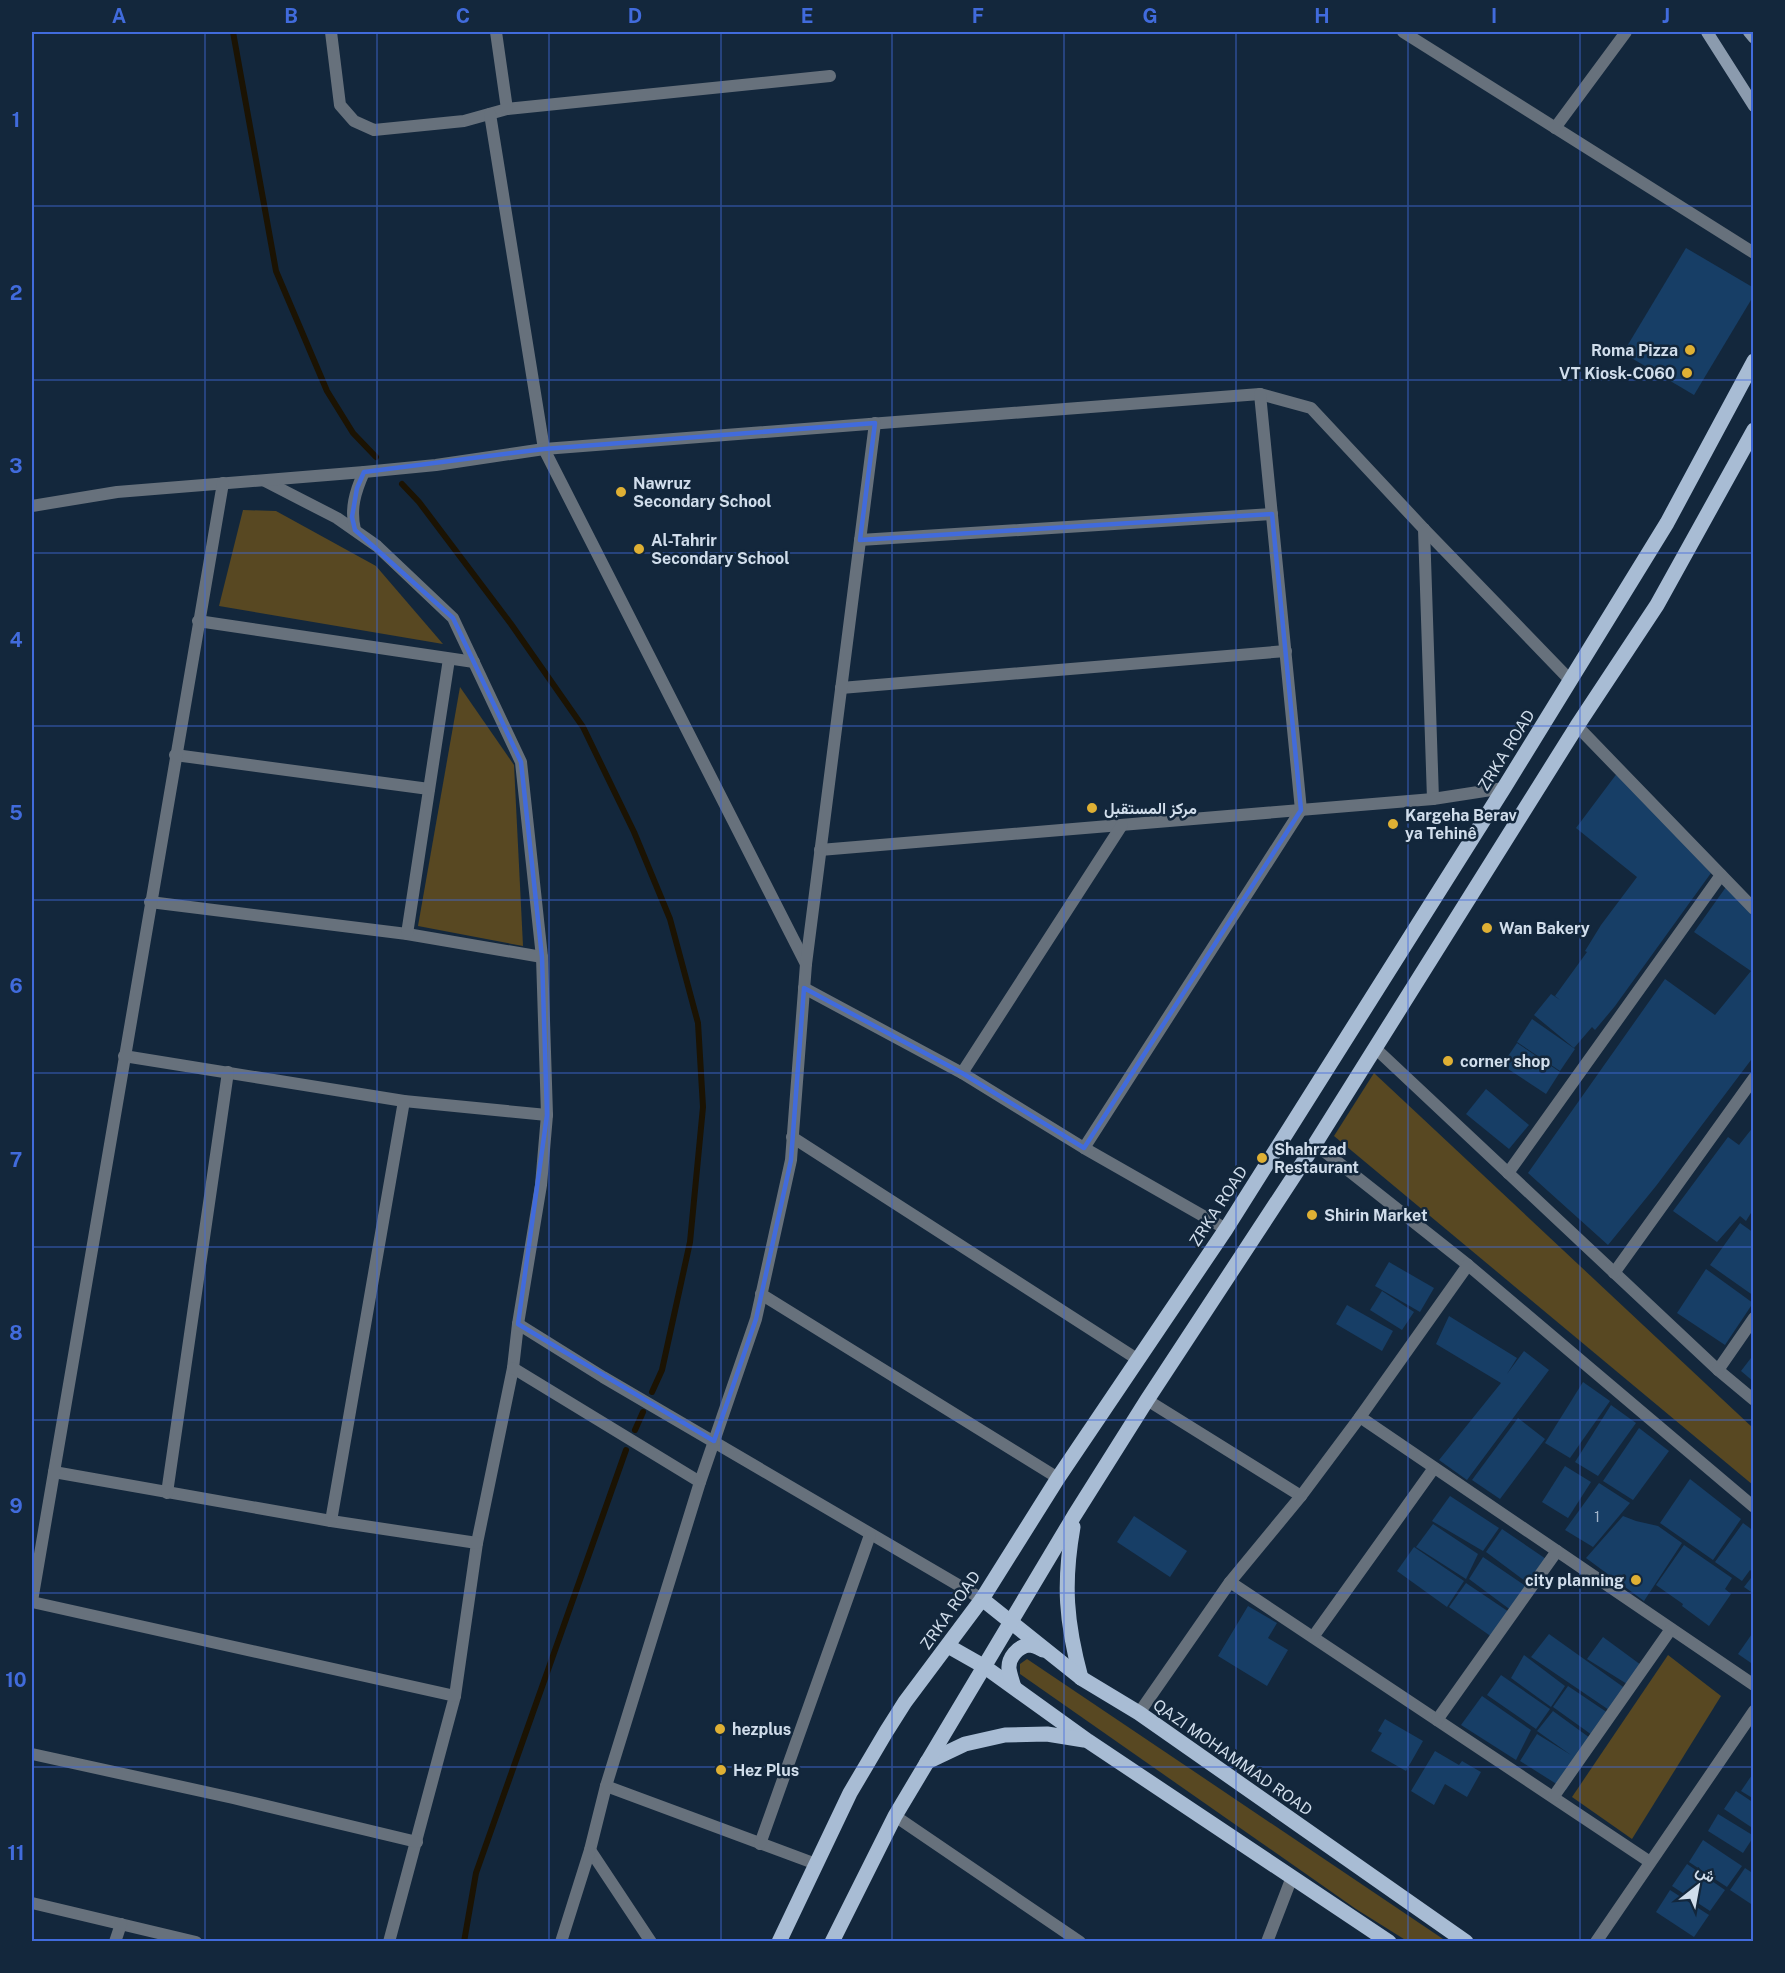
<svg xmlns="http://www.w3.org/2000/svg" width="1785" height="1973" viewBox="0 0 1785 1973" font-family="'Public Sans',Vazirmatn,sans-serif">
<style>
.green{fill:#584822}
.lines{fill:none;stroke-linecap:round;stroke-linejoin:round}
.stream{stroke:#1b1303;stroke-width:6}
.building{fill:#173e66}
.street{stroke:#67717c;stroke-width:12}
.secondary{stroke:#8b9bae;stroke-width:12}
.primary{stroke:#a8bcd4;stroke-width:15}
.marked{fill:none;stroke:#416bdc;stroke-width:4.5;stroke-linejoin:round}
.grid{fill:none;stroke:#416bdc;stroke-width:1.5;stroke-opacity:0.55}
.poi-dot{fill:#dfb034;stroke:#13273c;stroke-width:2}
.labels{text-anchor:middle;stroke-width:5;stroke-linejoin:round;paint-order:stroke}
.number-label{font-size:14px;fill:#a2b5ca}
.poi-label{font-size:16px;font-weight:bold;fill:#d0ddeb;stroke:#13273c;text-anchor:start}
.street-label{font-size:16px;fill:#d0ddeb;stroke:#13273c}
.neatline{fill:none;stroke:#416bdc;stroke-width:2}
.grid-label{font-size:20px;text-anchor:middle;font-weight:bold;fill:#416bdc}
</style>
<rect width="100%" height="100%" fill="#13273c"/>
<g class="green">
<path d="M243,510L276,511L376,566L443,644L219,606Z"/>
<path d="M460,687L514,765L523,946L418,926Z"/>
<path d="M1374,1073L1753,1428V1485L1334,1136Z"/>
<path d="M1668,1655L1721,1696L1632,1839L1572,1797Z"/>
<path d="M1027,1659L1446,1941H1407L1356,1909L1020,1674V1664Z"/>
</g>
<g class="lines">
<g class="stream">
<path d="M233,32L276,271L327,391L353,433L376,457"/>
<path d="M402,484L419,502L511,624L583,727L634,832L670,919L698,1023L703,1107L690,1242L662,1370L652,1392"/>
<path d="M635,1430L643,1412"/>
<path d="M464,1942L476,1873L626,1450"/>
</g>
</g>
<g class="building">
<path d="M1686,248L1754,288V295L1694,395L1623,353Z"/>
<path d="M1618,772L1711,873L1615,1006L1595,1030L1592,1027L1574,1048L1534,1015L1551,994L1560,1000L1555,996L1587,952L1585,951L1601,925L1637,877L1576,828Z"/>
<path d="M1726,887L1754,915V1056L1656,1186L1608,1245L1528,1173L1665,979L1715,1015L1751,971L1694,932Z"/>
<path d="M1532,1019L1575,1049L1560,1071L1517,1042Z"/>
<path d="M1517,1043L1560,1072L1546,1094L1502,1065Z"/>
<path d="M1486,1089L1529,1125L1509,1149L1466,1114Z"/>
<path d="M1754,1126V1208L1746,1221L1740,1216L1717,1242L1673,1211L1728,1137L1739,1145Z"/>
<path d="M1740,1223L1754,1233V1296L1710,1265Z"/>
<path d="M1389,1262L1434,1288L1420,1312L1375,1286Z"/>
<path d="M1706,1269L1753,1303L1725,1345L1677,1313Z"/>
<path d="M1382,1291L1414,1312L1402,1330L1370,1310Z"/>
<path d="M1347,1305L1393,1331L1382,1351L1336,1324Z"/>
<path d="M1449,1316L1517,1358L1507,1374L1524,1351L1549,1370L1467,1480L1439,1460L1501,1383L1436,1344Z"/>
<path d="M1754,1354V1382L1741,1371Z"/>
<path d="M1583,1382L1610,1401L1570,1458L1545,1443Z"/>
<path d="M1611,1405L1636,1423L1598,1476L1575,1462Z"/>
<path d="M1518,1418L1545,1439L1500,1499L1472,1480Z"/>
<path d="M1639,1428L1669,1451L1633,1500L1603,1481Z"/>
<path d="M1565,1466L1591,1482L1568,1518L1542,1502Z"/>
<path d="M1690,1479L1741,1519L1713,1560L1660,1523Z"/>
<path d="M1599,1483L1630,1503L1593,1547L1565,1530Z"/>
<path d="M1450,1496L1499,1528L1483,1551L1432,1521Z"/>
<path d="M1134,1516L1187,1551L1170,1577L1117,1542Z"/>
<path d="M1623,1516L1636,1521L1658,1526L1682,1543L1644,1601L1586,1558Z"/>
<path d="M1743,1523L1754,1531V1573L1750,1570L1742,1581L1715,1562Z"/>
<path d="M1433,1524L1478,1554L1466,1579L1416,1547Z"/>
<path d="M1502,1529L1546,1559L1529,1584L1486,1552Z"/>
<path d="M1684,1545L1732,1578L1725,1589L1731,1594L1709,1626L1682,1606L1683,1604L1656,1585Z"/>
<path d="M1414,1547L1464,1581L1447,1607L1397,1571Z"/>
<path d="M1483,1557L1527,1587L1512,1611L1469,1579Z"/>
<path d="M1754,1574V1594L1744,1587Z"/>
<path d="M1466,1583L1509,1612L1492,1637L1449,1607Z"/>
<path d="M1248,1606L1277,1623L1268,1638L1288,1650L1267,1686L1218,1656Z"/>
<path d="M1754,1631V1665L1738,1654Z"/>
<path d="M1549,1634L1626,1689L1609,1710L1531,1657Z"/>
<path d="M1603,1637L1641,1665L1627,1684L1587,1659Z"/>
<path d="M1524,1655L1565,1686L1551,1707L1511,1678Z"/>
<path d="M1501,1675L1550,1709L1536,1729L1487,1695Z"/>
<path d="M1568,1686L1608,1713L1592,1735L1553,1707Z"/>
<path d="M1482,1696L1531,1730L1516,1760L1461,1725Z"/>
<path d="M1553,1711L1590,1738L1583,1763L1566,1790L1520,1761L1537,1734L1571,1755L1537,1731Z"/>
<path d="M1385,1719L1423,1741L1406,1771L1371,1751L1382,1733L1378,1731Z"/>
<path d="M1435,1751L1459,1765L1462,1761L1481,1772L1467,1797L1445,1784L1434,1805L1411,1791Z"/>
<path d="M1754,1772V1799L1741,1791Z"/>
<path d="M1736,1791L1754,1803V1829L1724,1809Z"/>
<path d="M1718,1814L1754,1836L1743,1853L1708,1831Z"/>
<path d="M1703,1840L1742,1866L1727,1887L1689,1862Z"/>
<path d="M1687,1864L1725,1890L1710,1911L1672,1886Z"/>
<path d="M1745,1868L1754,1874V1906L1730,1890Z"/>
<path d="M1670,1890L1709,1915L1694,1937L1656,1912Z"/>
</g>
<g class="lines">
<g class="street">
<path d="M331,32L340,105L354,121L374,130L464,121L507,109L830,76"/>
<path d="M496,32L507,109"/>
<path d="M1403,32L1754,253"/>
<path d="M490,114L544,449L806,964"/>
<path d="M1555,128L1626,32"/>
<path d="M265,481L337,518L377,546L453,618L521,762L542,957L547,1115L541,1185L518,1324L513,1368L477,1543L455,1696L389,1942"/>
<path d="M32,506L117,492L364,472L436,465L544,449L1260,394L1311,408L1424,529L1570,680"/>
<path d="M1424,529L1433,799"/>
<path d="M355,530C350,509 355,492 364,472"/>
<path d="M860,540L1272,514"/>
<path d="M198,621L474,662"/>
<path d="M841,688L1286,651"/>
<path d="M1577,726L1754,909"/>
<path d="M175,755L429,789"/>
<path d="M820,850L1433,799L1504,788"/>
<path d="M150,902L407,934L542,957"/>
<path d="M407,934L449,659"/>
<path d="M804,988L962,1073L1084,1148L1226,1229"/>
<path d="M1375,1048L1718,1370L1754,1400"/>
<path d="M124,1056L404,1101L547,1115"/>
<path d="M962,1073L1122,825"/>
<path d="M792,1137L1137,1359"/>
<path d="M1315,1144L1468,1265L1754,1507"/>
<path d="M1084,1148L1301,810L1260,394"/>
<path d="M1508,1173L1721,875"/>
<path d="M1614,1273L1754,1078"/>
<path d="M761,1294L1058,1478"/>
<path d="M518,1324L603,1377L982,1599"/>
<path d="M513,1368L700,1482"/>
<path d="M1718,1370L1754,1318"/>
<path d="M1147,1400L1301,1496"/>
<path d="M1360,1417L1754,1685"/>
<path d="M54,1472L331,1521L477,1543"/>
<path d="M167,1493L228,1072"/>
<path d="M331,1521L404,1101"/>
<path d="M1230,1582L1650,1862"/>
<path d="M32,1601L223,483"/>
<path d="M32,1602L455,1696"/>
<path d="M1313,1637L1434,1468"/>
<path d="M1139,1713L1230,1582L1301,1496L1360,1417L1468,1265"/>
<path d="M1437,1720L1557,1551"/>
<path d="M32,1754L233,1798L417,1842"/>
<path d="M606,1786L816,1864"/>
<path d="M1554,1796L1671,1629"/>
<path d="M895,1816L1080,1942"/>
<path d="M760,1844L870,1535"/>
<path d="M590,1850L651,1942"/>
<path d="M32,1903L196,1942"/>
<path d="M115,1942L121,1924"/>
<path d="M561,1942L590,1850L606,1786L700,1482L756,1319L791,1160L806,964L875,423"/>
<path d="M1267,1942L1292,1877"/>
<path d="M1596,1942L1754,1711"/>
</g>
<g class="secondary">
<path d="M1707,32L1754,106"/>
<path d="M1749,32L1754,38"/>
</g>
<g class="primary">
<path d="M1073,1527C1063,1584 1066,1622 1081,1678"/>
<path d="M982,1599L1081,1678L1139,1713L1466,1942"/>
<path d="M948,1646L985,1667L1088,1741L1389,1942"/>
<path d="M1014,1687C1012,1681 1010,1675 1009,1669C1008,1658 1018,1646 1029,1645C1034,1645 1039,1648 1043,1650"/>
<path d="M927,1762L965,1744L1005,1735L1047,1734L1084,1740"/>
<path d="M779,1942L850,1793L886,1732L905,1702L982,1599L1058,1478L1226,1229L1504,788L1667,523L1754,361"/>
<path d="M832,1942L895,1816L1074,1516L1147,1400L1315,1144L1577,726L1657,605L1754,430"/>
</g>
</g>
<path class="marked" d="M875,423L860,540L1272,514L1301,810L1084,1148L962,1073L804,988L791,1160L756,1319L714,1441L518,1324L547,1115L542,957L521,762L453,618L355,530L352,517L357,488L364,472L544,449Z"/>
<path class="grid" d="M205,32V1942M377,32V1942M549,32V1942M721,32V1942M892,32V1942M1064,32V1942M1236,32V1942M1408,32V1942M1580,32V1942M32,206H1754M32,380H1754M32,553H1754M32,726H1754M32,900H1754M32,1073H1754M32,1247H1754M32,1420H1754M32,1593H1754M32,1767H1754"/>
<g class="poi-dot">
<circle cx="1690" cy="350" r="6"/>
<circle cx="1687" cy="373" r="6"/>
<circle cx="621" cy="492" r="6"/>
<circle cx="639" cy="549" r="6"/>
<circle cx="1092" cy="808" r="6"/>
<circle cx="1393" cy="824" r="6"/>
<circle cx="1487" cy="928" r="6"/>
<circle cx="1448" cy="1061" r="6"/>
<circle cx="1262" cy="1158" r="6"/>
<circle cx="1312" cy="1215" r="6"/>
<circle cx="1636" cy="1580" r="6"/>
<circle cx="720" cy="1729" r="6"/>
<circle cx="721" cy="1770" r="6"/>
</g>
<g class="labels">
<g class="number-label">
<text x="1597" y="1522">1</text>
</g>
<g class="poi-label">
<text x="1678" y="356" text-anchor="end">Roma Pizza</text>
<text x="1675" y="379" text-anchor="end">VT Kiosk-C060</text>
<text x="633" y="489">Nawruz<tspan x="633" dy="18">Secondary School</tspan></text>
<text x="651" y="546">Al-Tahrir<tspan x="651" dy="18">Secondary School</tspan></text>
<text x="1104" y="814">مركز المستقبل</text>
<text x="1405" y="821">Kargeha Berav<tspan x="1405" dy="18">ya Tehinê</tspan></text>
<text x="1499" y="934">Wan Bakery</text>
<text x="1460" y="1067">corner shop</text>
<text x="1274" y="1155">Shahrzad<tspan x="1274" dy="18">Restaurant</tspan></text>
<text x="1324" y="1221">Shirin Market</text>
<text x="1624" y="1586" text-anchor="end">city planning</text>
<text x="732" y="1735">hezplus</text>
<text x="733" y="1776">Hez Plus</text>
</g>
<g class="street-label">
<text transform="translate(1506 750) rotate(-58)" y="6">ZRKA ROAD</text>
<text transform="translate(1218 1206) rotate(-57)" y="6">ZRKA ROAD</text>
<text transform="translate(950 1610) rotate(-55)" y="6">ZRKA ROAD</text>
<text transform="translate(1233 1757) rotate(35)" y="6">QAZI MOHAMMAD ROAD</text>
</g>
</g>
<rect width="1785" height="1973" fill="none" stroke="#13273c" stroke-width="66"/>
<g transform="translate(1698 1886) rotate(31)" stroke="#13273c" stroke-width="4.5" paint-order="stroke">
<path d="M0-4.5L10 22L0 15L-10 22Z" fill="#d0ddeb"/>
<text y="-9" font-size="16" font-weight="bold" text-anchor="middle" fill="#d0ddeb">ش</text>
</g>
<rect x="33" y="33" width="1719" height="1907" class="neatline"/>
<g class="grid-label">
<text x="119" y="23">A</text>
<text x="291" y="23">B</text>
<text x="463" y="23">C</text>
<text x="635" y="23">D</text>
<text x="807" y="23">E</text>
<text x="978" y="23">F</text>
<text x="1150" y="23">G</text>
<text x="1322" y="23">H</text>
<text x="1494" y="23">I</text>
<text x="1666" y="23">J</text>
<text x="16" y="127">1</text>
<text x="16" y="300">2</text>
<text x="16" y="473">3</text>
<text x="16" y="647">4</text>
<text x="16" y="820">5</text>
<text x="16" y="993">6</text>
<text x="16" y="1167">7</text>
<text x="16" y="1340">8</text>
<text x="16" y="1513">9</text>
<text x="16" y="1687">10</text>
<text x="16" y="1860">11</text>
</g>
</svg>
